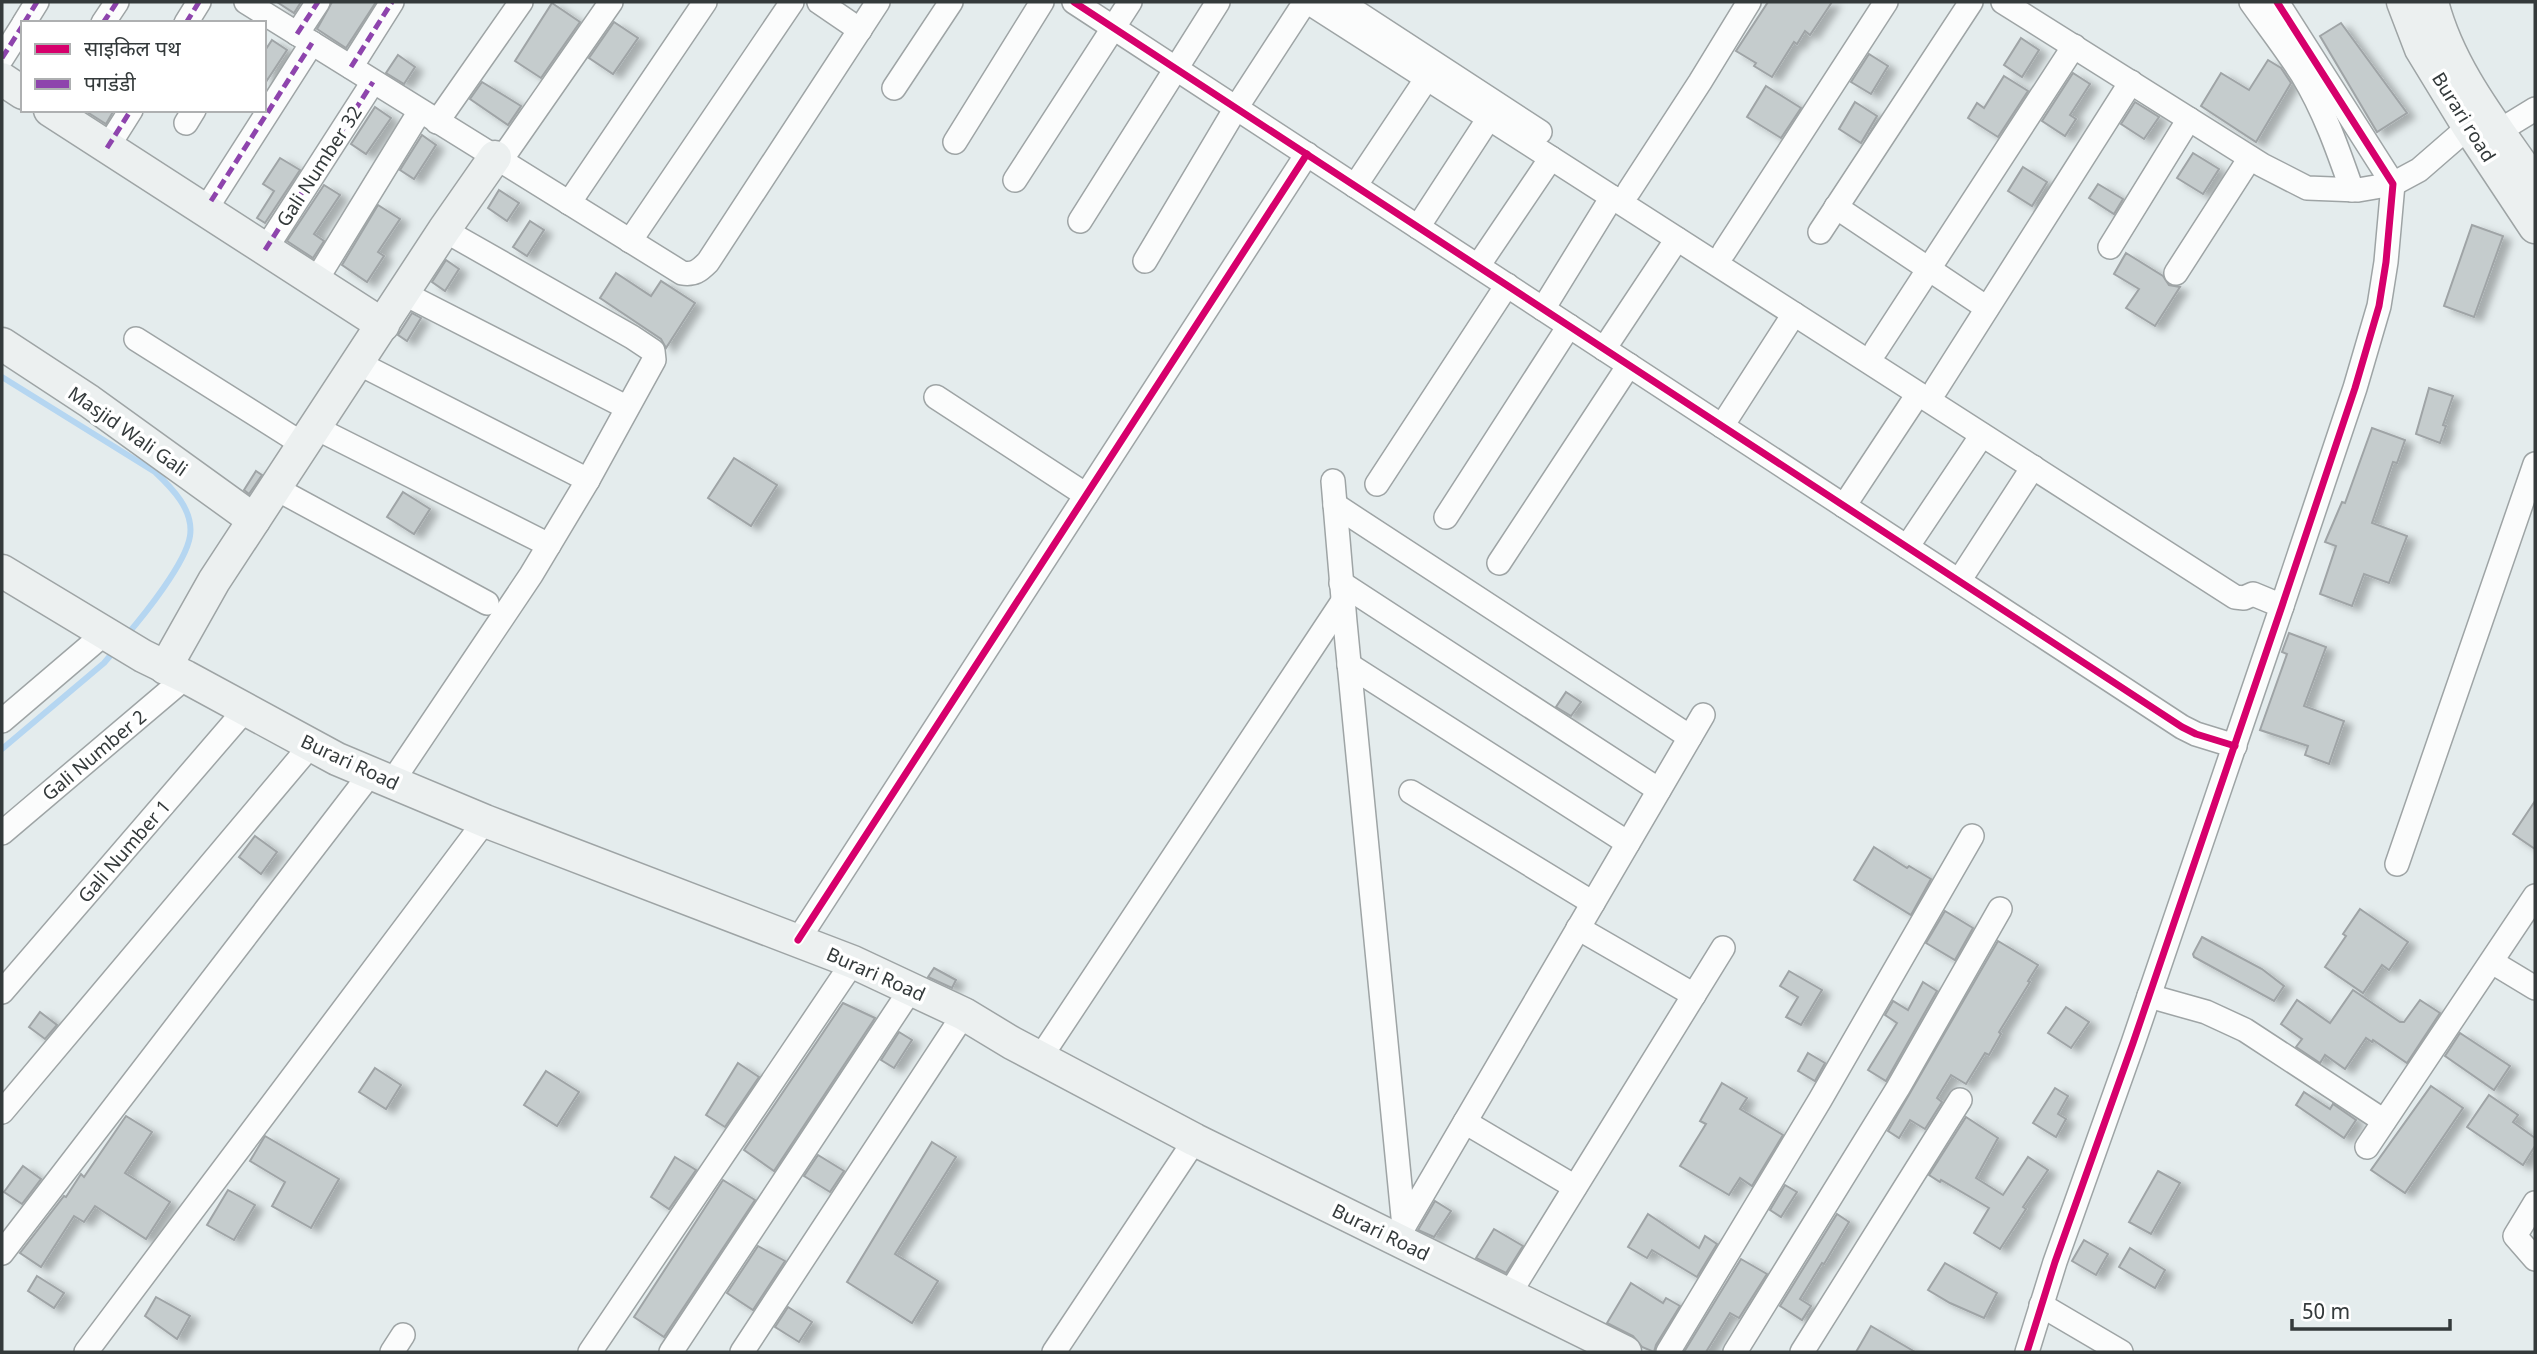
<svg xmlns="http://www.w3.org/2000/svg" width="2537" height="1354" viewBox="0 0 2537 1354" font-family="Georgia,'Noto Sans Devanagari',serif">
<style>
.lines{fill:none;stroke-linecap:round;stroke-linejoin:round}
.stream{stroke:#b5d6f1;stroke-width:6}
.building{fill:#c5cccd;stroke:#9fa4a6;stroke-width:2;filter:url(#shadow)}
.street-casing{stroke:#9ea4a5;stroke-width:26}
.secondary-casing{stroke:#9ea4a5;stroke-width:35}
.street{stroke:#fbfcfc;stroke-width:23}
.secondary{stroke:#ecf0f0;stroke-width:32}
.quiet{stroke:#8e44ad;stroke-width:5;stroke-dasharray:10 5;stroke-linecap:butt}
.cycleway-casing{stroke:#fff;stroke-width:11}
.cycleway{stroke:#d6006c;stroke-width:7}
.labels{text-anchor:middle;stroke-width:7;stroke-linejoin:round;paint-order:stroke}
.street-label{font-size:19px;fill:#343a3b;stroke:#fff}
</style>
<defs>
<filter id="shadow"><feDropShadow dx="8" dy="4.5" stdDeviation="3.5" flood-color="#0004"/></filter>
</defs>
<rect width="100%" height="100%" fill="#e4eced"/>
<g class="lines">
<g class="stream">
<path d="M2,377L155,472C172,488 194,510 190,536C186,563 144,615 126,636"/>
<path d="M2,749L104,663L115,650"/>
</g>
</g>
<g class="building">
<path d="M277,2H301L294,13Z"/>
<path d="M332,2H376L346,48L317,29Z"/>
<path d="M1768,2H1832L1810,35L1805,31L1797,44L1794,42L1772,77L1754,66L1756,63L1736,51Z"/>
<path d="M552,3L580,22L541,78L515,61Z"/>
<path d="M614,22L638,38L613,74L589,58Z"/>
<path d="M2341,23L2407,113L2377,132L2320,36Z"/>
<path d="M2021,38L2039,50L2022,77L2004,65Z"/>
<path d="M272,40L287,50L264,85V52Z"/>
<path d="M1869,54L1888,66L1871,94L1851,82Z"/>
<path d="M398,55L415,67L404,84L386,73Z"/>
<path d="M2268,60L2281,68L2291,83L2256,142L2201,106L2221,73L2249,90Z"/>
<path d="M2073,73L2090,84L2070,115L2076,119L2065,136L2042,121Z"/>
<path d="M2004,76L2028,91L1998,137L1968,118L1977,103L1984,108Z"/>
<path d="M482,82L521,106L508,125L470,99Z"/>
<path d="M1766,86L1801,108L1781,138L1747,117Z"/>
<path d="M1855,102L1877,116L1861,143L1839,129Z"/>
<path d="M2135,102L2159,117L2144,139L2121,124Z"/>
<path d="M375,107L391,118L366,154L351,144Z"/>
<path d="M84,110H114L106,124Z"/>
<path d="M422,135L436,145L414,179L400,170Z"/>
<path d="M2193,153L2219,169L2203,194L2177,178Z"/>
<path d="M280,158L300,170L265,223L257,218L274,191L263,184Z"/>
<path d="M2023,167L2047,182L2032,206L2008,191Z"/>
<path d="M2098,184L2123,199L2114,214L2089,198Z"/>
<path d="M324,185L340,195L314,234L324,241L313,258L287,241Z"/>
<path d="M499,190L519,203L507,221L488,208Z"/>
<path d="M378,205L400,219L378,252L384,256L367,282L342,265Z"/>
<path d="M530,221L544,230L527,256L513,247Z"/>
<path d="M2472,225L2503,236L2474,317L2444,306Z"/>
<path d="M2126,253L2163,276L2169,285L2180,287L2155,326L2126,308L2139,289L2114,274Z"/>
<path d="M446,260L459,269L445,291L432,282Z"/>
<path d="M616,273L651,296L661,281L695,303L666,348L661,339L600,298Z"/>
<path d="M412,313L421,318L407,341L398,335Z"/>
<path d="M2429,388L2453,396L2443,425L2446,426L2440,443L2416,434Z"/>
<path d="M2372,428L2405,440L2397,463L2393,462L2372,523L2407,536L2389,583L2364,574L2352,606L2320,594L2336,546L2325,542L2342,502L2345,503Z"/>
<path d="M734,458L777,485L751,526L708,498Z"/>
<path d="M256,471L262,475L249,494L244,490Z"/>
<path d="M403,492L430,509L414,534L387,517Z"/>
<path d="M2289,633L2326,647L2304,706L2344,721L2329,764L2305,755L2308,746L2260,730L2287,654L2282,652Z"/>
<path d="M1566,692L1581,702L1571,716L1556,707Z"/>
<path d="M2535,801V849L2513,834Z"/>
<path d="M255,836L277,852L261,874L239,857Z"/>
<path d="M1874,847L1907,868L1909,866L1931,879L1911,915L1854,880Z"/>
<path d="M2360,909L2408,942L2389,970L2382,965L2363,993L2325,967L2346,936L2343,934Z"/>
<path d="M1945,911L1973,928L1955,960L1926,943Z"/>
<path d="M2202,937L2262,969L2284,986L2274,1001L2194,957L2193,954Z"/>
<path d="M1998,941L2038,965L2028,981L2030,982L1999,1032L2001,1034L1989,1055L1985,1053L1966,1084L1951,1075L1937,1098L1942,1102L1925,1129L1910,1120L1899,1138L1888,1131Z"/>
<path d="M934,968L956,980L952,988L928,977Z"/>
<path d="M1789,971L1822,990L1801,1025L1786,1017L1798,997L1780,986Z"/>
<path d="M1923,982L1937,991L1886,1081L1868,1070L1897,1023L1885,1015L1893,1001L1908,1010Z"/>
<path d="M2353,990L2400,1022H2404L2420,1000L2440,1013L2407,1063L2373,1040L2372,1042L2366,1038L2345,1069L2325,1055L2320,1063L2296,1047L2302,1039L2281,1024L2297,1000L2330,1023Z"/>
<path d="M843,1003L875,1018L774,1171L744,1150Z"/>
<path d="M2066,1007L2089,1022L2071,1048L2048,1033Z"/>
<path d="M40,1012L57,1025L45,1039L29,1027Z"/>
<path d="M899,1032L912,1040L894,1068L881,1060Z"/>
<path d="M2460,1033L2510,1066L2494,1090L2445,1056Z"/>
<path d="M1808,1053L1825,1063L1815,1081L1798,1071Z"/>
<path d="M738,1063L759,1077L725,1127L706,1115Z"/>
<path d="M375,1068L401,1085L386,1109L359,1092Z"/>
<path d="M546,1071L579,1092L557,1126L524,1105Z"/>
<path d="M1722,1083L1747,1098L1740,1109L1783,1135L1752,1186L1740,1178L1729,1195L1680,1166L1706,1124L1700,1121Z"/>
<path d="M2431,1086L2463,1108L2405,1193L2371,1170Z"/>
<path d="M2055,1088L2068,1096L2058,1114L2066,1119L2056,1137L2033,1123Z"/>
<path d="M2304,1092L2330,1109L2333,1104L2356,1120L2344,1138L2296,1105Z"/>
<path d="M2489,1095L2518,1115L2513,1122L2535,1138V1146L2523,1165L2467,1127Z"/>
<path d="M126,1116L152,1132L125,1173L170,1202L146,1239L95,1206L84,1222L74,1216L41,1267L20,1253L64,1196L66,1197L81,1174L84,1177Z"/>
<path d="M1966,1117L1998,1138L1976,1178L2003,1195L2028,1157L2048,1170L2023,1207L2026,1209L2000,1249L1974,1233L1989,1208L1941,1180L1940,1182L1929,1175Z"/>
<path d="M265,1136L339,1179L311,1228L272,1206L285,1182L250,1161Z"/>
<path d="M932,1142L956,1157L895,1254L938,1281L912,1323L847,1282Z"/>
<path d="M818,1155L844,1171L830,1192L804,1176Z"/>
<path d="M675,1157L696,1170L669,1209L651,1197Z"/>
<path d="M23,1166L41,1179L22,1204L4,1192Z"/>
<path d="M2158,1171L2180,1183L2151,1234L2129,1222Z"/>
<path d="M723,1180L755,1200L664,1337L634,1317Z"/>
<path d="M1785,1185L1797,1192L1781,1217L1770,1210Z"/>
<path d="M228,1190L255,1205L234,1240L207,1225Z"/>
<path d="M1435,1201L1451,1211L1434,1237L1418,1230Z"/>
<path d="M1648,1214L1699,1248L1705,1236L1717,1244L1697,1277L1652,1250L1647,1258L1628,1247Z"/>
<path d="M1837,1214L1849,1222L1824,1264L1822,1263L1800,1299L1811,1306L1802,1320L1780,1306Z"/>
<path d="M1494,1229L1523,1246L1506,1273L1476,1258Z"/>
<path d="M2084,1240L2108,1254L2096,1275L2072,1261Z"/>
<path d="M758,1246L785,1261L753,1310L727,1293Z"/>
<path d="M2130,1248L2165,1270L2155,1288L2119,1267Z"/>
<path d="M1741,1259L1767,1274L1739,1318L1730,1313L1706,1352H1684Z"/>
<path d="M1945,1263L1997,1293L1984,1318L1950,1303L1928,1290Z"/>
<path d="M37,1276L64,1293L54,1308L28,1291Z"/>
<path d="M1631,1283L1663,1303L1666,1298L1680,1306L1656,1345L1654,1352L1642,1347L1633,1336L1607,1323Z"/>
<path d="M156,1297L190,1316L177,1339L145,1316Z"/>
<path d="M788,1307L812,1322L799,1342L775,1327Z"/>
<path d="M1871,1326L1915,1352H1856Z"/>
</g>
<g class="lines">
<g class="street-casing">
<g id="street">
<path d="M246,2L682,273C694,275 699,271 708,262L878,2"/>
<path d="M819,2L860,30"/>
<path d="M1074,2L2182,727L2196,734L2235,746"/>
<path d="M1308,2L2235,597L2244,598L2253,594L2282,606"/>
<path d="M1341,2L1540,132"/>
<path d="M2003,2L2262,165L2307,188L2358,190L2393,184L2419,170L2480,117"/>
<path d="M2251,2C2268,26 2286,49 2302,74C2324,110 2338,150 2352,190"/>
<path d="M24,23L37,2"/>
<path d="M103,23L117,2"/>
<path d="M186,23L199,2"/>
<path d="M297,34L318,2"/>
<path d="M2,58L23,25"/>
<path d="M351,67L392,2"/>
<path d="M894,88L951,2"/>
<path d="M437,122L521,2"/>
<path d="M186,123L194,110"/>
<path d="M2499,131L2535,109"/>
<path d="M955,142L1042,2"/>
<path d="M107,148L131,110"/>
<path d="M501,160L611,2"/>
<path d="M1015,180L1130,2"/>
<path d="M1355,186L1427,78"/>
<path d="M1629,191L1700,82L1749,2"/>
<path d="M211,201L312,43"/>
<path d="M569,203L705,2"/>
<path d="M1836,207L1987,308"/>
<path d="M1080,221L1218,2"/>
<path d="M1418,227L1489,118"/>
<path d="M1820,232L1971,2"/>
<path d="M630,241L792,2"/>
<path d="M2110,247L2189,119"/>
<path d="M265,250L373,82"/>
<path d="M1724,252L1886,2"/>
<path d="M1145,261L1236,108L1305,2"/>
<path d="M1478,266L1551,158"/>
<path d="M2176,273L2250,158"/>
<path d="M315,282L420,111"/>
<path d="M403,293L626,407"/>
<path d="M1543,309L1612,197"/>
<path d="M136,339L304,445"/>
<path d="M1604,349L1677,239"/>
<path d="M1876,350L2074,46"/>
<path d="M358,363L588,480"/>
<path d="M1936,389L2131,82"/>
<path d="M936,397L1086,495"/>
<path d="M1722,426L1794,314"/>
<path d="M316,428L549,545"/>
<path d="M1333,481L1345,622L1404,1227"/>
<path d="M1377,484L1507,285"/>
<path d="M275,488L487,603"/>
<path d="M1335,505L1690,737"/>
<path d="M1844,506L1918,394"/>
<path d="M1446,517L1569,326"/>
<path d="M1907,547L1982,435"/>
<path d="M1499,563L1629,365"/>
<path d="M1959,581L2033,467"/>
<path d="M1341,583L1659,790"/>
<path d="M1349,665L1628,843"/>
<path d="M2,721L104,634"/>
<path d="M392,782L531,575L588,480L654,360L653,351L632,337L444,230"/>
<path d="M1411,792L1593,903"/>
<path d="M2,833L186,677"/>
<path d="M2397,864L2535,464"/>
<path d="M1578,928L1694,995"/>
<path d="M798,940L1307,154"/>
<path d="M2492,962L2535,988"/>
<path d="M2,992L245,710"/>
<path d="M2149,996L2206,1012L2245,1030L2384,1121"/>
<path d="M1040,1058L1343,601"/>
<path d="M2,1112L311,745"/>
<path d="M1465,1122L1575,1187"/>
<path d="M2367,1147L2535,896"/>
<path d="M2535,1203L2515,1236L2535,1259"/>
<path d="M1403,1228L1703,715"/>
<path d="M2,1253L371,773"/>
<path d="M1508,1296L1723,948"/>
<path d="M2041,1305L2121,1352"/>
<path d="M86,1352L485,821"/>
<path d="M392,1352L403,1335"/>
<path d="M590,1352L853,962"/>
<path d="M671,1352L911,989"/>
<path d="M742,1352L964,1014"/>
<path d="M1054,1352L1195,1140"/>
<path d="M1668,1352L1820,1100L1972,836"/>
<path d="M1735,1352L1898,1088L2000,909"/>
<path d="M1802,1352L1960,1100"/>
<path d="M2027,1352L2055,1262L2133,1043L2282,606L2355,388L2379,306L2386,262L2393,184L2277,2"/>
</g>
</g>
<g class="secondary-casing">
<g id="secondary">
<path d="M2403,2L2421,49L2468,126L2535,227"/>
<path d="M2432,2C2449,70 2496,127 2535,184"/>
<path d="M2,79L23,93"/>
<path d="M50,110L383,325"/>
<path d="M2,344L89,401L254,520"/>
<path d="M2,571L143,656L186,677L337,759L485,821L853,962L964,1014L1012,1043L1195,1140L1625,1352"/>
<path d="M165,668L214,581L444,230L495,157"/>
</g>
</g>
<use href="#street" class="street"/>
<use href="#secondary" class="secondary"/>
<g class="quiet">
<path d="M24,23L37,2"/>
<path d="M103,23L117,2"/>
<path d="M186,23L199,2"/>
<path d="M297,34L318,2"/>
<path d="M2,58L23,25"/>
<path d="M351,67L392,2"/>
<path d="M107,148L131,110"/>
<path d="M211,201L312,43"/>
<path d="M265,250L373,82"/>
</g>
<g class="cycleway-casing">
<g id="cycleway">
<path d="M1074,2L2182,727L2196,734L2235,746"/>
<path d="M798,940L1307,154"/>
<path d="M2027,1352L2055,1262L2133,1043L2282,606L2355,388L2379,306L2386,262L2393,184L2277,2"/>
</g>
</g>
<use href="#cycleway" class="cycleway"/>
</g>
<g class="labels">
<g class="street-label">
<text transform="translate(2464 117) rotate(58)" y="7">Burari road</text>
<text transform="translate(319 166) rotate(-57)" y="7">Gali Number 32</text>
<text transform="translate(128 431) rotate(35)" y="7">Masjid Wali Gali</text>
<text transform="translate(94 755) rotate(-40)" y="7">Gali Number 2</text>
<text transform="translate(350 762) rotate(25)" y="7">Burari Road</text>
<text transform="translate(124 851) rotate(-49)" y="7">Gali Number 1</text>
<text transform="translate(876 974) rotate(24)" y="7">Burari Road</text>
<text transform="translate(1381 1232) rotate(26)" y="7">Burari Road</text>
</g>
</g>
<rect width="2537" height="1354" fill="none" stroke="#343a3b" stroke-width="7"/>
<rect x="21" y="21" width="245" height="91" fill="#ffffff" stroke="#aeb0b1" stroke-width="2"/>
<rect x="35" y="44" width="35" height="10" fill="#d6006c" stroke="#aeb0b1" stroke-width="2"/>
<text x="84" y="56" font-size="21" fill="#343a3b">साइकिल पथ</text>
<rect x="35" y="79" width="35" height="10" fill="#8e44ad" stroke="#aeb0b1" stroke-width="2"/>
<text x="84" y="91" font-size="21" fill="#343a3b">पगडंडी</text>
<path d="M2292 1319v10h158v-10" fill="none" stroke="#343a3b" stroke-width="3.5"/>
<text x="2302" y="1319" font-size="21" fill="#343a3b" stroke="#ffffff" stroke-width="5" paint-order="stroke">50 m</text>
</svg>
